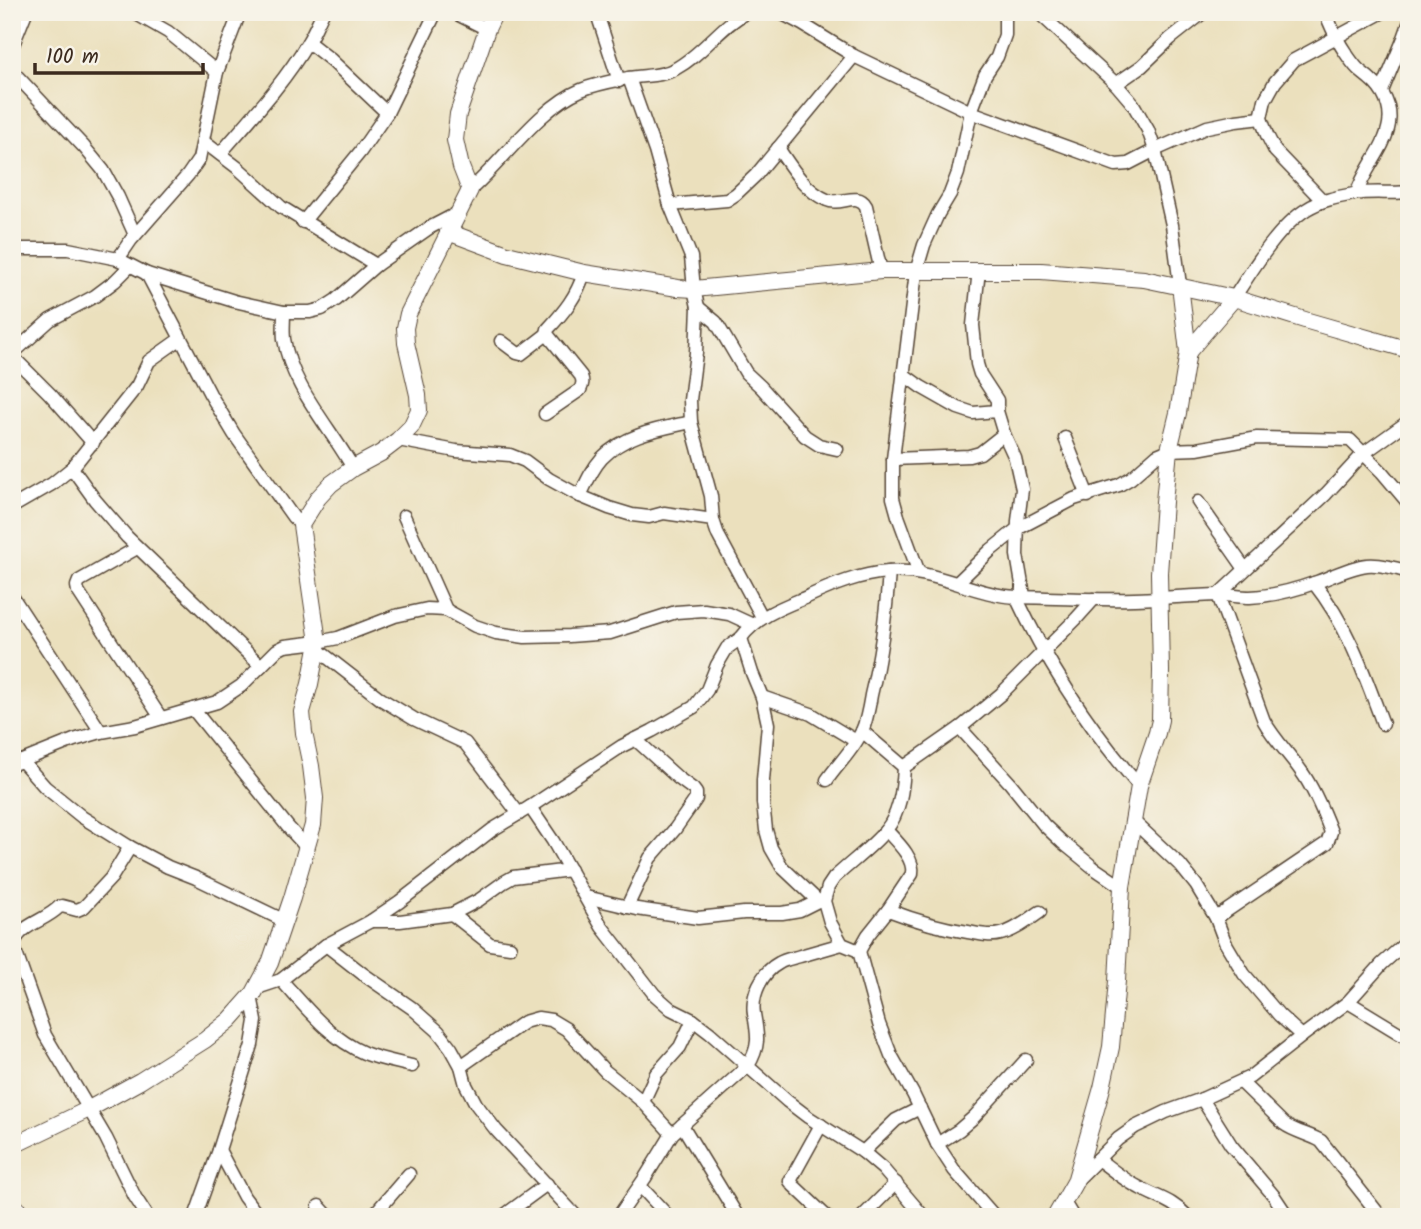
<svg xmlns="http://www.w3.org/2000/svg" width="1421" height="1229" viewBox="0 0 1421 1229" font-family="Kalam,sans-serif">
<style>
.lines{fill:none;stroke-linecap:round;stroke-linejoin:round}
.minor-casing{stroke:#554536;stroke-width:15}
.tertiary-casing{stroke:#554536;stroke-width:18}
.minor{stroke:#fff;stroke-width:12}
.tertiary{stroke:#fff;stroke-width:16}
</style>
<rect width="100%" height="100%" fill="#f7f3e8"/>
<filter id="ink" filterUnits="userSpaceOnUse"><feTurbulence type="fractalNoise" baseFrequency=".0143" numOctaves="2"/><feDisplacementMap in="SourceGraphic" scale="14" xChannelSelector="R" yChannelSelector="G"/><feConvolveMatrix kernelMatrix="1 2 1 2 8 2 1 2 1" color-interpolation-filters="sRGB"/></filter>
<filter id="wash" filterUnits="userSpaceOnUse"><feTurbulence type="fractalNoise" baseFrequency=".00686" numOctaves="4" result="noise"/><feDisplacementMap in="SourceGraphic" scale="28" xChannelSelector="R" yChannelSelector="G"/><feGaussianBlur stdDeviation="1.57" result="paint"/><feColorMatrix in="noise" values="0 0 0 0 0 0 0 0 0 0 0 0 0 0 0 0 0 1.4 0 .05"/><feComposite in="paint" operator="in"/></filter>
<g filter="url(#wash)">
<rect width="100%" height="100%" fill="#ebe0bd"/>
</g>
<g filter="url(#ink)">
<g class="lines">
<g class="minor-casing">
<g id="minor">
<path d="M133,12L168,32L217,72"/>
<path d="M453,12L487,29"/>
<path d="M598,12L599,20L619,81"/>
<path d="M779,12L802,24L854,56L971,112L1116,165L1128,164L1155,150L1207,127L1236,121L1261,118"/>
<path d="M1038,12L1116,84L1133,104L1148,130L1155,150L1172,225L1180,285"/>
<path d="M1325,12C1331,26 1336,39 1345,52C1349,58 1353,64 1358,69C1362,73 1367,76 1371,80C1383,90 1392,107 1389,124C1385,149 1364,169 1357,193"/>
<path d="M308,42L331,60L387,113"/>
<path d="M12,47L26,12"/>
<path d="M12,71L84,147L103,170L118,197L135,235"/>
<path d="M629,78L655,151L670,205L691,257L694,289L698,307L696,353L690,400L691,422L711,496L713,520L718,535L762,617"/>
<path d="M1116,84L1142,66L1170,39L1204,12"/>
<path d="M1382,91L1404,38L1409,24"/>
<path d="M204,142L238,168L281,207L376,265"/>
<path d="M778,148C791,167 805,191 827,200C840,206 858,191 866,206L881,271"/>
<path d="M220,154C251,118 284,83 308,42C314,32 318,22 323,12"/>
<path d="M470,190C504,160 540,107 581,90C596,84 613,81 628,78C644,75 661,77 675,69C703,54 720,26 747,12"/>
<path d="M1323,201L1275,151L1267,135L1261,118L1265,100L1275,82L1294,60L1383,12"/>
<path d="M670,205L727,200L736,194L756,175L854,56"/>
<path d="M303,222L360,152L387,113L436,12"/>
<path d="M12,249H68L118,259L147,274L234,301L284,312H310L322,309L336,300L376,265L429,228L458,213"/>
<path d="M118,259L131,240L188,175L199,159L217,72L240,12"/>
<path d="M979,270L973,325L977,364L980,374L997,400V411L1004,434L1015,458L1022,489L1018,521L1017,555L1024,596"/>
<path d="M147,274L210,394L234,434L293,517L301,525"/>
<path d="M1234,298C1252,270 1278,227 1307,209C1321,200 1338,197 1354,194C1372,191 1391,194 1409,192"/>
<path d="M698,307L716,322L746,373L761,387L805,436L819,445L837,449"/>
<path d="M284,312C284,321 283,330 284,339C291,386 330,427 353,468"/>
<path d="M501,341L517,353L521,354L547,334"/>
<path d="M12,354L50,320L95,296L115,281L130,266"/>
<path d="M12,356L50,394L93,443"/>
<path d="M903,374L921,387L958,408L973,413L997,411"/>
<path d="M545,414L580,390C583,384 583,381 581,376L547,334L548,329C564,312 577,296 584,273"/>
<path d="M1065,438L1088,496"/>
<path d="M398,440L456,451L510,455L525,461L549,479L580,496L609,508L632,515L649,517L664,513L713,520"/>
<path d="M893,459L969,456L980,453L1004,434"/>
<path d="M72,468L95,500L127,537L261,666"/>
<path d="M580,496C586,483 592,469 602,458C625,434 660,429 691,422"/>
<path d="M1198,502L1245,569"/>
<path d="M12,507L52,484L72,468L137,386L149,361L180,339"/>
<path d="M404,516L446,610"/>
<path d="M137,548L79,581L77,586L78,591L161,718"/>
<path d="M919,573L898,516L893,498V459L916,272L924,245L938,214L950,194L958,173L971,112L985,75L997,57L1005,35V12"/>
<path d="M958,582L991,550L1017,529L1074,499L1119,485L1131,478L1157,455L1169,450L1197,449L1257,438L1350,440L1382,472L1409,504"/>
<path d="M1314,583C1348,626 1364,673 1383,724"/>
<path d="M12,596L101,732"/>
<path d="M1016,597C1048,665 1090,729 1139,786"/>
<path d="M318,650L381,699L414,719L465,743L519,814"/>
<path d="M762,697L811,714L856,741"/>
<path d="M193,709L288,827L307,848"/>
<path d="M960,728L1010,783L1044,825L1062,842L1094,868L1122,887"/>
<path d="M862,731L904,767"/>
<path d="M22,761L45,787L82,817L130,847L168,867L196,878L285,921"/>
<path d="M12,764L22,761L74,740L101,732L135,726L217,702L241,686L277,650L285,646L318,642L338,638L395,616L427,609L446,610L475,626L496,633L525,637L569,636L610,633L676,612L704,610L729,614L753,625"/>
<path d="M827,780C838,764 854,749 862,731C867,720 869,707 871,695C881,654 886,614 889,572"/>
<path d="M530,807L553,841L602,927L654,994L671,1009L693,1020L710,1033L787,1101L808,1117L863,1152L883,1169L924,1217"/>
<path d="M1132,820L1180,865L1196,885L1216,918L1225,942L1244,974L1279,1015L1302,1036"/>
<path d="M130,847L111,878L84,907L77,910L62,906L59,907C44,922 20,924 13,945L45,1035L106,1138L135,1197L148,1217"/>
<path d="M586,897L637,909L698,918L744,913H782L800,910L818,901H823"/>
<path d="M818,901L782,867L771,848L766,830L763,803V780L768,724L762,697L752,673L741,638C757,616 783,607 807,597C833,585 860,574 888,572C934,568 973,595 1017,597C1056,598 1095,600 1134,599C1162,598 1191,596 1219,595C1230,595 1240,597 1250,597C1274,596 1295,590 1317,582C1333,576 1350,567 1367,565C1381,564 1395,568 1409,572"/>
<path d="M627,907L650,858L675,829L696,799V793L693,789L678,778L635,739"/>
<path d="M888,910C914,920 940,928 968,932C979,934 990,937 1001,934C1015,931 1028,920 1040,912"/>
<path d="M452,914L490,944L510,947"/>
<path d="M1216,918L1327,843L1331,832C1323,811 1314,789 1301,771C1289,754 1274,739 1264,721L1218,595L1326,494L1364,453L1409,421"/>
<path d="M371,921H400L452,914L479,900L504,882L513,877L570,870"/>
<path d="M326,945L363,974L412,1008L438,1031L451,1048L461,1066L466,1085L476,1104L496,1130L577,1217"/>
<path d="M859,951L868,935L888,910L912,874C915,858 896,841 886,830"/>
<path d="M281,980C306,1007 329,1038 364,1053C379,1059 396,1062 412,1066"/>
<path d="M257,988L281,980L326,945L371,921L399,902L492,830L530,807L622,746L652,731L694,707L707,690L717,665L727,648L741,638"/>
<path d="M1348,1002L1409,1039"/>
<path d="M461,1066L524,1022L538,1018L551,1020L566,1029L605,1071L643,1102L672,1134"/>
<path d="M1241,1082L1284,1124C1295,1132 1309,1134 1321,1141L1381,1217"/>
<path d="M1202,1099L1231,1145L1274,1196L1288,1217"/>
<path d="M643,1102L656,1074L680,1047L693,1020"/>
<path d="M682,1125L738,1217"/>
<path d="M821,1125L790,1181L794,1186L827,1217"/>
<path d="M937,1144L959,1130L974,1117L1026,1060"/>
<path d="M219,1150L244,1197L259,1217"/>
<path d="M863,1152L896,1120L920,1108"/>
<path d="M1098,1159C1111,1169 1124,1180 1140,1188C1158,1198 1172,1200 1188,1217"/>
<path d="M1076,1181L1118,1139L1135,1127L1166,1112L1202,1099L1250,1077L1302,1036L1348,1002L1382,964L1409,940"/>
<path d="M640,1186L669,1217"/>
<path d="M12,1202L28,1217"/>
<path d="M1064,1202L1073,1217"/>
<path d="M319,1206L329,1217"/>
<path d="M195,1217L219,1150L252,1045L256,1021L251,996"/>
<path d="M372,1217L409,1174"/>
<path d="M502,1217L547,1184"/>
<path d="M618,1217L645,1178L672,1134L748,1066C760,1046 758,1036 754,1014C751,995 762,972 779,963C785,959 794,958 800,956C814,952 828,948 842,944"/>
<path d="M862,1217L896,1183"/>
<path d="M995,1217L954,1170L937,1144L913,1094L891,1055L879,1024L859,951L842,944L830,922L824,901L828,887L834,878C851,862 872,847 886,830C900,813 903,788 904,767L960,728L1001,694L1076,619L1094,599"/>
</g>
</g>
<g class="tertiary-casing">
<g id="tertiary">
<path d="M448,232L507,254L584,273L678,288L694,289L881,271H1041L1144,279L1234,298L1308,321L1409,350"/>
<path d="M1188,352L1234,298"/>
<path d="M12,1146L89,1109L140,1081L205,1040L230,1020L254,993L270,963L292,898L313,825L315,798L311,766L304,733L302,712L310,684L318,642L301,525L318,498L331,484L353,468L381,453L398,440L411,427L419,410L418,395L406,343L405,328L408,314L470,190L461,167L455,140L458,114L487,29L495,12"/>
<path d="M1055,1217L1075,1182L1102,1088L1111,1047L1117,981L1122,887L1139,786L1157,733L1160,720L1161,671L1159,573L1164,502L1169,450L1178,413L1188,352L1180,285"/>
</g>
</g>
<use href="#minor" class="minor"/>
<use href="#tertiary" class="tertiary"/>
</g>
</g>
<rect width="1421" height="1229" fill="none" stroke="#f7f3e8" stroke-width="42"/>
<path d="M35 63v10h168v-10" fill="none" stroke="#3b2a1e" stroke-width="3.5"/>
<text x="46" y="63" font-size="21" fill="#3b2a1e" stroke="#f7f3e8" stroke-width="5" paint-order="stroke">100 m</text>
</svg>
